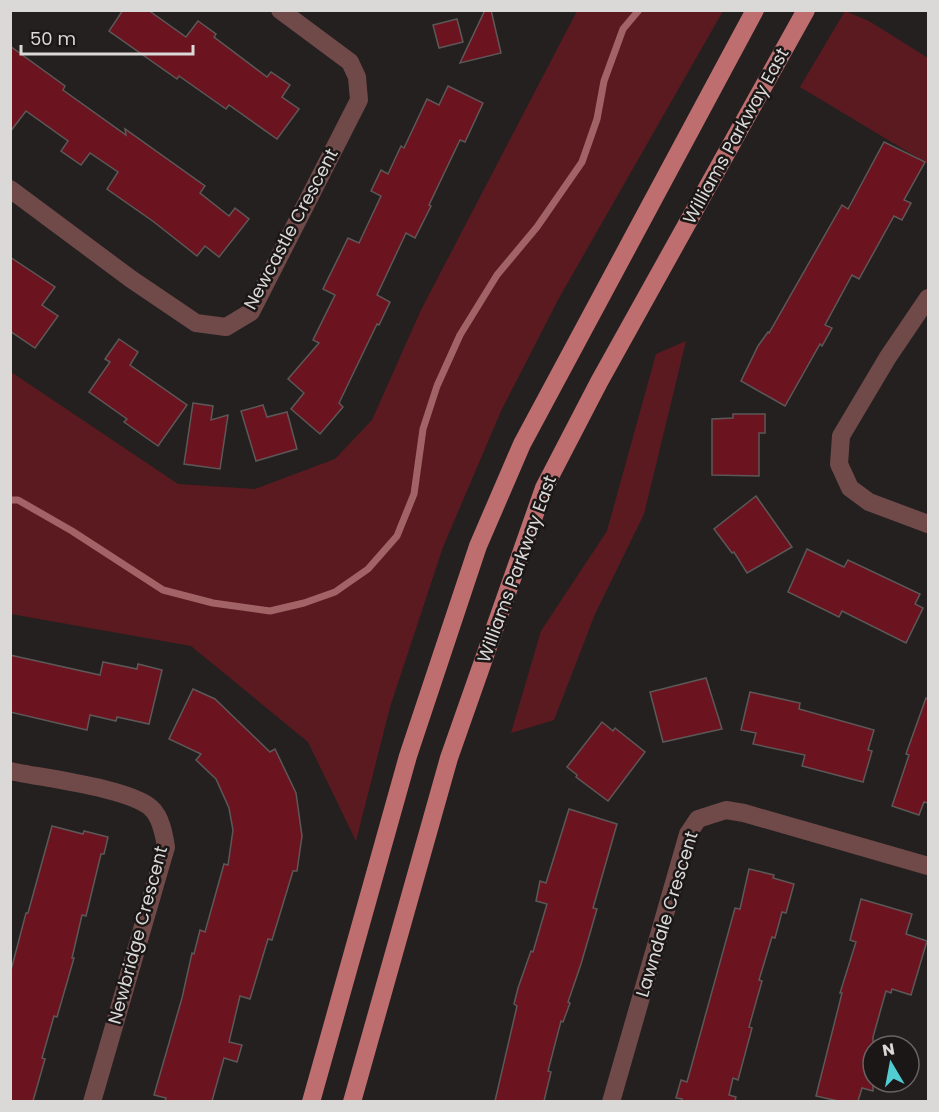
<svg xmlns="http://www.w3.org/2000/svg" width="939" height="1112" viewBox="0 0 939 1112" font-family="Poppins,sans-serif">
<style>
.green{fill:#5b1a20}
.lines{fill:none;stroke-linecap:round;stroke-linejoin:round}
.stream{stroke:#a26367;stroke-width:7}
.building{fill:#6b131f;stroke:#5d5858;stroke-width:1.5}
.minor{stroke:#704949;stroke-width:18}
.major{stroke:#bf6e6f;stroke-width:18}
.labels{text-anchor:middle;stroke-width:5;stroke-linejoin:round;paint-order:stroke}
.street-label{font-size:18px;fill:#dbd8d8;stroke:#1b1717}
</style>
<rect width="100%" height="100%" fill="#242020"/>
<g class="green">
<path d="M577,11H723L559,298L501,411L443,547L390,707L356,841L308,742L191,646L11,614V372L178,484L255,489L335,459L372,420L421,310Z"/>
<path d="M845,11L869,21L928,58V164L800,87Z"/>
<path d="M686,341L644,514L595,614L554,720L511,733L541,631L607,531L656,354Z"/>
</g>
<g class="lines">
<path class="stream" d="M10,500H18L72,531L163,590L213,603L270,611L304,603L335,592L368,569L397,536L414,494L423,429L437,386L460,335L497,275L537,227L582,162L597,119L604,81L623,29L639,10"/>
</g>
<g class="building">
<path d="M123,10H148L186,37L198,21L216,34L214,37L267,77L271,72L290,85L282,97L299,109L277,139L229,105L226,109L179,76L177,79L109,31Z"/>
<path d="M485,10H491L501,53L460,63Z"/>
<path d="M457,19L463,42L439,48L433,25Z"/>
<path d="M10,46L65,86L63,90L126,135L125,129L205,186L200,193L229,216L235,208L249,219L219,257L205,246L197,256L154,222L107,189L118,172L90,153L81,165L61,151L68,141L26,111L10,132Z"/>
<path d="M448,86L483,103L465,142L460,140L429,205L431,206L415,238L406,233L377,295L390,302L379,325L377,324L339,403L343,407L320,434L291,409L304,393L288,379L319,343L313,340L335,295L323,289L348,238L359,243L381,196L371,191L381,170L388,174L401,146L404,148L427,99L439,105Z"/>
<path d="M884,142L925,162L904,200L911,203L902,220L894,216L859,279L852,275L825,325L832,328L822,346L820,344L785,406L741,381L758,346L768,332L769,333L842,205L848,209Z"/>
<path d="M10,257L55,287L42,305L58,316L35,348L10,331Z"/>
<path d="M119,339L138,352L130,365L187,405L158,446L124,422L127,419L89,392L110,362L105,359Z"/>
<path d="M193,403L213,406L211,420L228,415L220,469L184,464Z"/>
<path d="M263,405L267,417L287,412L297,449L256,461L241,411Z"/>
<path d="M733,414H765V433H759V476L712,475V419L733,418Z"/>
<path d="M756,496L792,547L747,573L734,552L732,553L714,529Z"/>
<path d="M807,549L844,567L848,560L920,594L915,604L923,608L906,643L842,611L839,617L788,592Z"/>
<path d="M10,655L100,675L103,662L137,669L138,664L162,670L149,724L117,717L116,721L90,715L87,730L10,712Z"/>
<path d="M706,678L722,729L663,742L650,692Z"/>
<path d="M193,689L215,699L270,752L275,749L296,793L302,836L297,871H293L272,940L268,939L250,999L240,996L229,1042L242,1045L237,1062L224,1058L212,1101H165L166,1098L154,1095L182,998L192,953L194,954L200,930L205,932L224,864L228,865L233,830L229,808L216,779L196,760L201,754L169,739Z"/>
<path d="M750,692L800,703L799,709L874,730L868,750L872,751L863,782L802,766L805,755L753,744L756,733L741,730Z"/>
<path d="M926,698L928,699V803L924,802L919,815L892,806L909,755L906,754Z"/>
<path d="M602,722L613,731L615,728L645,752L608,801L576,777L577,775L567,767Z"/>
<path d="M569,809L617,824L593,908L597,909L581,964L568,1002L570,1003L563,1022L561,1021L548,1071L551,1072L544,1101H495L517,1006L514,1004L518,988L531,951L533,952L547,904L536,901L540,881L546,883Z"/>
<path d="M52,826L83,834L84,831L108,837L104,854H101L86,916L82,915L72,958H74L57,1017L54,1016L42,1058L45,1059L33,1101H10V974L26,913H28Z"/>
<path d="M749,869L774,875L773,878L794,884L786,913L782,912L775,938L772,937L759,980L762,981L749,1027L752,1028L738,1080L733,1078L729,1095L736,1097L735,1101H682V1099L676,1098L681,1080L687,1082L735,908L740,909Z"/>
<path d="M861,899L912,914L906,934L927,941L911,995L892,989L891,993L886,991L873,1037V1091L862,1088L858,1101H838L816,1096L842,993H840L856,942L850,940Z"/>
</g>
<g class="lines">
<g class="minor">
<path d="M10,189L131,279L196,323L226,327L251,312L359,100L357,77L350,62L280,10"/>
<path d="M928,298L888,357L841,436L839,464L850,488L869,502L928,524"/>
<path d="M10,771C42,778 129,788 151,808C161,817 164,834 166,847L92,1102"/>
<path d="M611,1102L688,834L698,819L726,810L744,813L928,866"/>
</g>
<g class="major">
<path d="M311,1102L408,756L478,546L522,444L755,10"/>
<path d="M352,1102L449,758L544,488L599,382L806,10"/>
</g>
</g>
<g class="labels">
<g class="street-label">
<text transform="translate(736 136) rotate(-61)" y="6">Williams Parkway East</text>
<text transform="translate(291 229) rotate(-62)" y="6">Newcastle Crescent</text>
<text transform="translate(517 569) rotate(-70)" y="6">Williams Parkway East</text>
<text transform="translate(667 914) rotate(-73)" y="6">Lawndale Crescent</text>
<text transform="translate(138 935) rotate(-75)" y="6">Newbridge Crescent</text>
</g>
</g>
<rect width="939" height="1112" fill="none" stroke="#dbd8d8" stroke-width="24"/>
<g transform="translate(891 1064) rotate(350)"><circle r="28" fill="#1b1717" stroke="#686464" stroke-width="1.5"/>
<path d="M0-4.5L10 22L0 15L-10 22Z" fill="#51ccd2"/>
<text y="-9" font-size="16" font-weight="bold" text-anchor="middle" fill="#dbd8d8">N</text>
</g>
<path d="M21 45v9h172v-9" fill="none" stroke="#dbd8d8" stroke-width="3"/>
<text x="30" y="45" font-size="18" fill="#dbd8d8" stroke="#1b1717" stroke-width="4.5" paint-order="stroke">50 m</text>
</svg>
